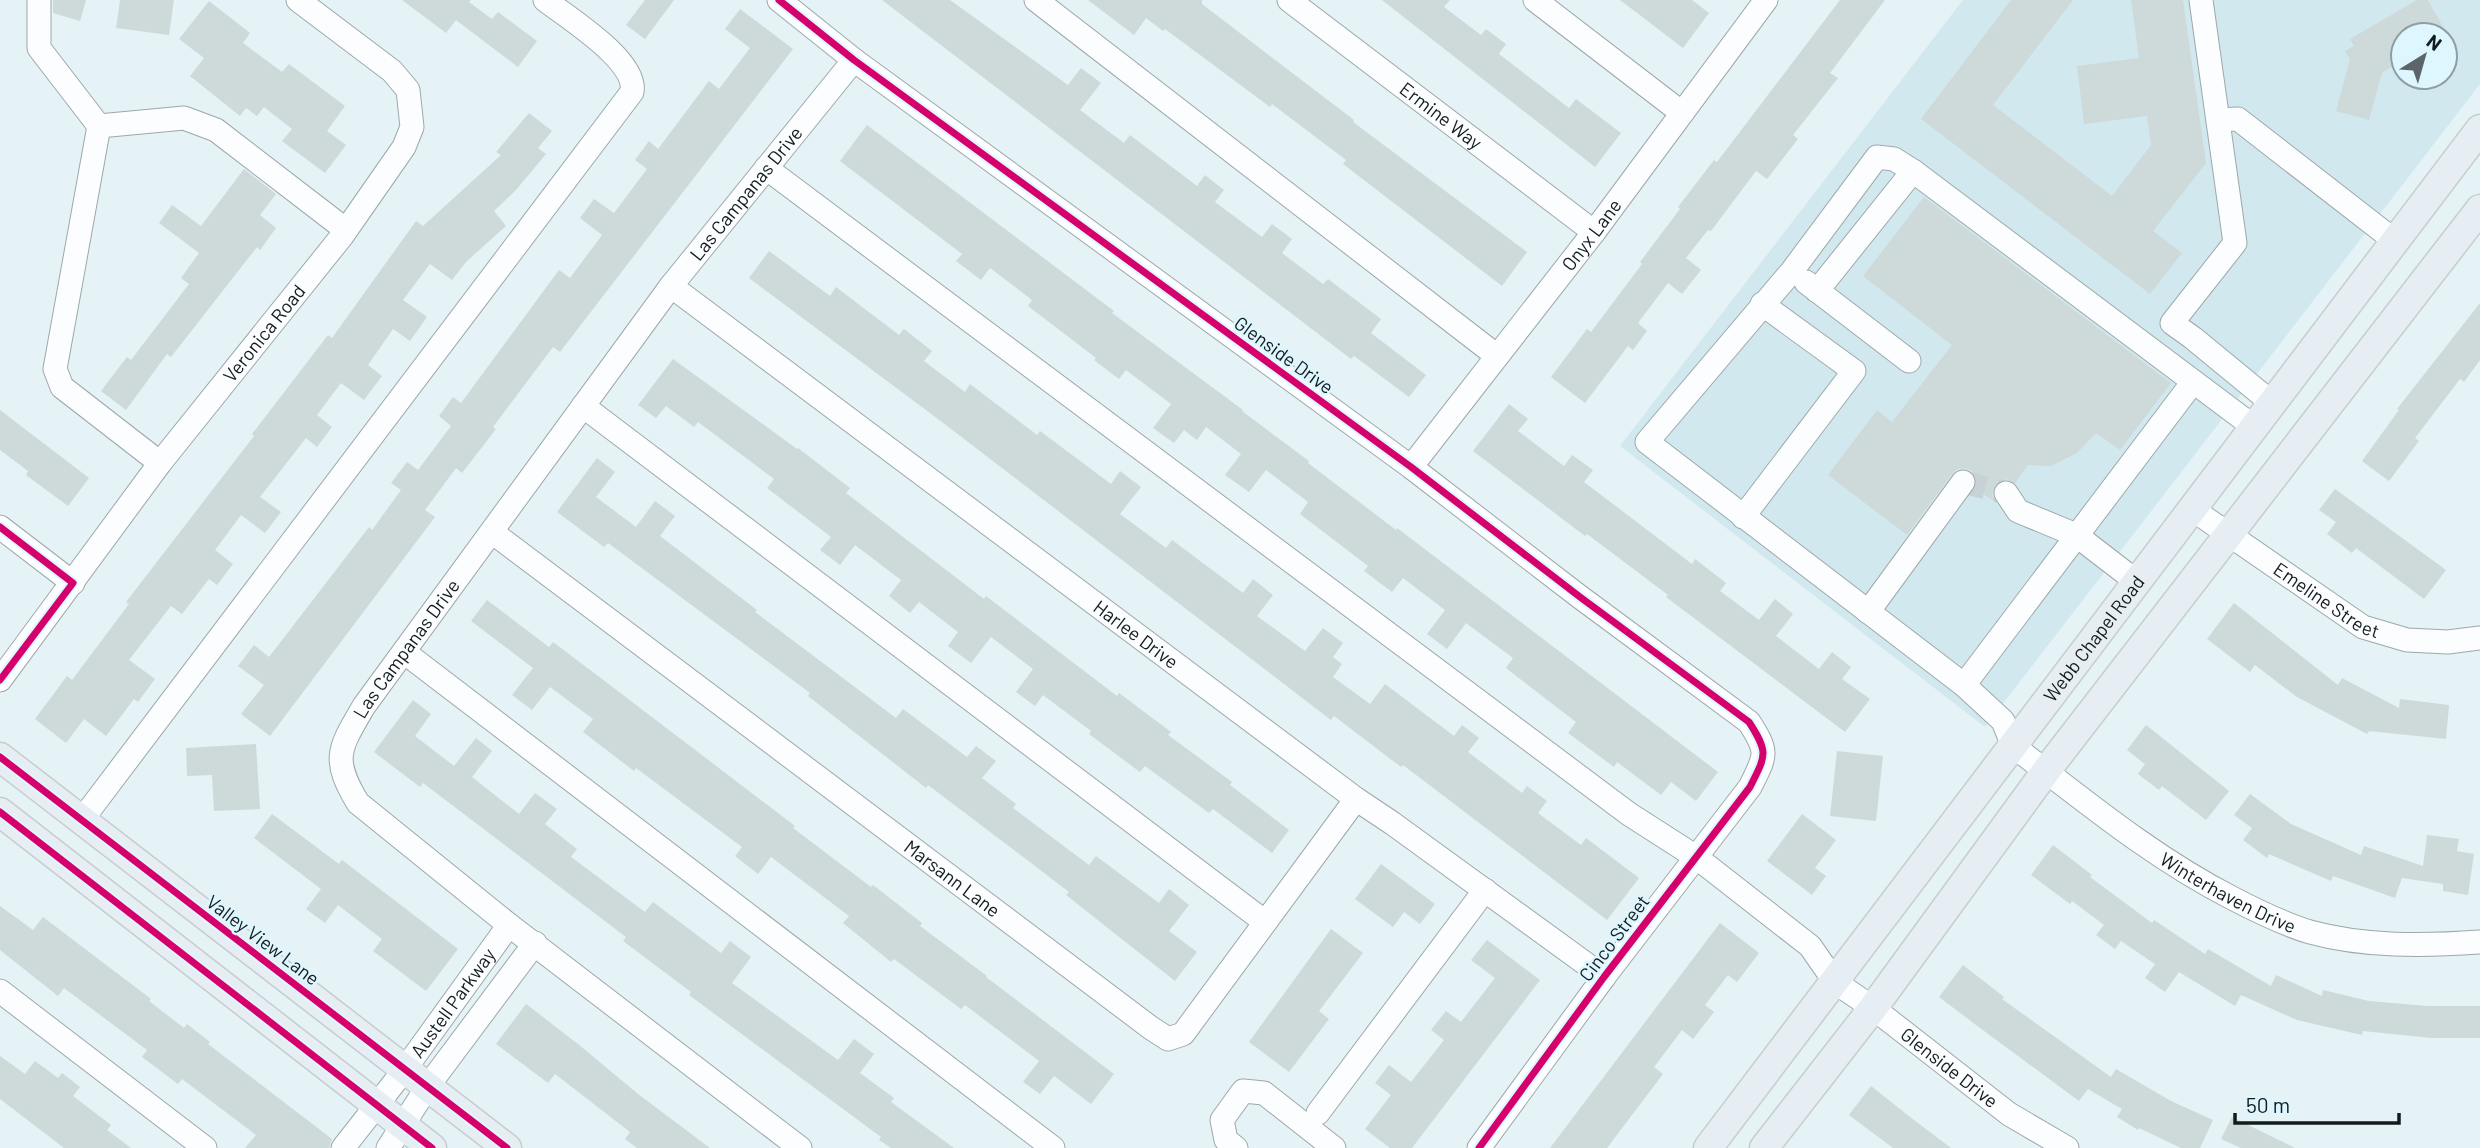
<svg xmlns="http://www.w3.org/2000/svg" width="2480" height="1148" viewBox="0 0 2480 1148" font-family="Barlow,sans-serif">
<style>
.built{fill:#d1e8ef;fill-rule:evenodd}
.building{fill:#ced9da}
.lines{fill:none;stroke-linecap:round;stroke-linejoin:round}
.minor-tunnel{stroke:#c6d2d6;stroke-width:23;stroke-dasharray:23 11;stroke-linecap:butt}
.minor-casing{stroke:#9ea8ab;stroke-width:25}
.major-casing{stroke:#c6cdcf;stroke-width:31}
.minor{stroke:#fbfdfe;stroke-width:23}
.major{stroke:#e6eef3;stroke-width:28}
.cycleway-casing{stroke:#def6fd;stroke-width:11}
.cycleway{stroke:#d6006c;stroke-width:7}
.labels{text-anchor:middle;stroke-width:5;stroke-linejoin:round;paint-order:stroke}
.street-label{font-size:19px;fill:#131b1e;stroke:#def6fd}
</style>
<rect width="100%" height="100%" fill="#e5f2f6"/>
<path class="built" d="M1963,0H2480V84L1985,727L1620,446ZM2403,35H2445V77H2403Z"/>
<g class="building">
<path d="M53,0H86L80,21L53,13Z"/>
<path d="M120,0H174L169,35L116,28Z"/>
<path d="M402,0H471L469,2L492,19L498,12L537,41L518,67L456,20L446,33Z"/>
<path d="M645,0H674L645,39L626,25Z"/>
<path d="M882,0H950L1068,85L1081,68L1101,83L1080,110L1124,143L1130,135L1197,186L1205,175L1224,190L1215,202L1262,237L1272,224L1292,239L1282,253L1323,284L1328,279L1381,319L1371,333L1426,375L1409,397L1354,356L1351,359Z"/>
<path d="M1088,0H1202V4L1354,120L1353,122L1527,252L1502,286L1343,164L1346,160L1272,104L1270,107L1165,29L1163,31L1146,18L1134,35Z"/>
<path d="M1382,0H1450L1444,7L1481,35L1486,29L1506,44L1499,54L1569,108L1576,99L1621,133L1595,167Z"/>
<path d="M1620,0H1692L1709,13L1683,48Z"/>
<path d="M1840,0H1885L1830,73L1838,78L1793,135L1798,139L1767,179L1756,171L1711,231L1708,230L1686,258L1701,270L1682,294L1668,283L1638,323L1647,331L1633,350L1628,346L1585,403L1551,377L1587,329L1591,332L1642,264L1640,262L1680,209L1678,207L1714,160L1717,162Z"/>
<path d="M2011,0H2073L1993,105L2112,196L2151,145L2147,116L2084,124L2077,66L2139,58L2131,0H2183L2206,163L2153,231L2182,253L2150,294L1921,119Z"/>
<path d="M2417,0H2428L2444,29L2433,35H2403V52L2389,61L2392,66L2382,73L2369,120L2336,111L2350,59L2345,51L2354,46L2350,39Z"/>
<path d="M209,1L250,33L243,43L282,72L289,64L345,106L327,131L346,145L325,173L282,141L292,129L264,107L257,116L246,108L240,116L190,76L204,58L179,39Z"/>
<path d="M740,9L793,49L560,352L553,347L493,427L496,429L462,473L456,468L425,510L435,517L270,736L241,714L264,685L238,666L254,645L269,657L369,527L372,530L401,490L391,483L407,462L418,470L451,426L439,416L453,397L461,403L559,270L570,278L602,235L580,218L594,199L614,213L647,169L635,160L649,141L658,149L709,81L719,89L750,48L725,29Z"/>
<path d="M529,113L552,131L538,148L546,154L516,190L494,211L506,226L467,261L452,280L430,264L403,300L427,317L410,341L393,329L368,365L382,376L364,400L341,383L317,415L332,427L317,447L306,438L260,497L281,512L265,533L241,515L215,550L233,564L217,585L209,579L182,614L171,606L129,660L155,679L138,702L134,699L106,736L84,719L66,743L35,719L67,676L72,680L129,604L126,602L254,436L252,434L328,335L332,338L416,221L423,226L501,155L496,152Z"/>
<path d="M867,125L1114,311L1112,313L1243,410L1242,411L1309,461L1308,463L1396,530L1397,528L1718,772L1696,801L1671,782L1661,795L1617,762L1614,767L1568,733L1576,722L1506,668L1513,658L1466,623L1447,649L1427,634L1445,610L1403,578L1392,592L1364,571L1368,566L1300,514L1308,502L1266,470L1249,492L1225,475L1241,454L1206,427L1197,440L1184,430L1174,443L1153,428L1171,404L1126,370L1119,379L1094,360L1096,358L1028,306L1032,300L990,268L981,280L956,261L962,254L840,161Z"/>
<path d="M244,169L276,194L260,215L276,228L260,250L257,247L171,357L167,354L126,410L101,391L127,357L131,360L189,284L181,278L199,253L159,223L172,205L201,226Z"/>
<path d="M1924,197L2171,383L2120,450L2096,433L2077,453L2051,466L2028,465L2015,483L2006,479L1998,482L1992,493L1994,501L1975,489L1976,477L1972,471L1965,468L1958,469L1952,474L1907,535L1828,475L1877,410L1892,422L1952,345L1863,276Z"/>
<path d="M769,251L830,296L836,287L899,335L904,329L932,351L924,361L965,392L970,384L1037,435L1040,431L1111,484L1120,471L1141,487L1120,514L1166,548L1172,540L1243,593L1253,579L1273,595L1257,616L1305,651L1323,628L1343,643L1333,657L1342,664L1333,677L1370,704L1385,684L1454,736L1462,725L1479,738L1468,752L1522,793L1527,786L1547,801L1538,813L1581,845L1586,838L1639,878L1607,920L1403,765L1401,767L1334,716L1331,720L942,422L749,278Z"/>
<path d="M2480,303V360L2464,382L2460,379L2415,438L2419,441L2389,481L2362,461L2399,410L2397,409Z"/>
<path d="M673,359L797,449L798,448L850,488L846,493L907,540L984,599L986,596L1117,696L1119,693L1171,732L1168,735L1232,782L1230,785L1289,830L1272,853L1213,809L1209,813L1145,766L1140,772L1089,734L1091,731L1043,695L1035,706L1016,692L1033,669L991,637L971,663L948,646L958,632L919,602L910,613L889,596L901,580L855,545L840,565L820,550L831,537L767,488L774,479L698,422L694,427L666,406L656,418L638,405Z"/>
<path d="M1509,404L1528,419L1518,431L1564,466L1572,455L1593,470L1584,482L1692,564L1695,559L1726,583L1720,591L1759,620L1775,599L1793,614L1776,636L1819,669L1832,652L1851,667L1842,679L1870,699L1845,732L1666,597L1668,595L1587,534L1585,536L1473,451Z"/>
<path d="M0,410L89,478L68,506L26,475L28,471L0,450Z"/>
<path d="M597,458L615,472L596,497L636,527L655,501L675,516L660,536L757,610L755,612L896,718L903,709L967,757L976,746L996,761L982,778L1016,804L1013,808L1089,865L1096,856L1159,903L1169,889L1189,905L1169,931L1197,952L1175,981L1066,895L1069,892L1006,844L928,785L926,788L808,696L810,693L608,543L604,547L557,512Z"/>
<path d="M2335,489L2446,570L2424,599L2356,548L2352,553L2327,534L2336,522L2319,510Z"/>
<path d="M487,600L549,647L553,642L602,679L795,826L793,828L871,887L873,885L922,923L920,926L987,976L986,977L1114,1074L1091,1104L1054,1076L1040,1094L1023,1082L1039,1061L965,1005L961,1009L894,959L891,962L843,923L849,916L771,857L758,874L735,856L742,847L636,768L634,771L583,732L593,719L550,687L532,710L512,695L533,668L471,621Z"/>
<path d="M2234,603L2338,685L2342,678L2399,708L2400,699L2449,705L2446,739L2369,731L2367,734L2297,697L2255,665L2250,672L2207,639Z"/>
<path d="M413,700L431,714L415,736L454,766L476,738L492,751L472,777L519,814L535,793L557,809L545,824L577,849L571,857L645,912L653,902L721,953L730,941L751,957L732,983L838,1060L854,1039L874,1054L860,1073L894,1098L891,1102L954,1148H891L879,1140L881,1137L689,995L691,992L623,941L626,937L423,783L420,787L374,752Z"/>
<path d="M2146,725L2229,791L2206,820L2162,786L2159,790L2138,774L2145,764L2127,750Z"/>
<path d="M256,744L260,809L214,811L212,775L187,776L186,748Z"/>
<path d="M1837,751L1883,756L1876,821L1830,816Z"/>
<path d="M2250,794L2291,824L2361,855L2364,846L2423,866L2427,835L2459,839L2457,851L2474,854L2468,895L2443,891V884L2402,878L2395,898L2333,876L2331,881L2269,854L2267,858L2243,840L2252,828L2234,815Z"/>
<path d="M272,814L339,864L342,860L458,949L426,991L373,951L382,939L338,905L325,923L306,909L321,889L254,838Z"/>
<path d="M1802,814L1836,840L1815,868L1826,876L1812,895L1767,861Z"/>
<path d="M2053,845L2092,875L2090,877L2152,923L2154,920L2205,954L2208,949L2271,986L2276,975L2322,996L2323,990L2369,1001L2428,1006H2480V1038H2431L2363,1031L2362,1035L2297,1020L2241,995L2235,1006L2179,972L2165,992L2145,978L2155,964L2121,941L2115,949L2096,935L2104,925L2072,901L2070,904L2031,875Z"/>
<path d="M1381,864L1435,904L1420,924L1404,912L1393,927L1355,899Z"/>
<path d="M0,906L33,930L43,917L151,999L149,1001L184,1028L187,1024L210,1042L208,1044L332,1139L329,1148H245L256,1135L182,1079L178,1084L142,1057L147,1050L64,988L58,996L0,950Z"/>
<path d="M1720,923L1759,953L1737,982L1728,975L1705,1005L1714,1012L1693,1039L1682,1030L1654,1067L1663,1074L1607,1148H1550Z"/>
<path d="M1331,929L1363,953L1319,1011L1329,1019L1289,1072L1249,1042Z"/>
<path d="M1487,940L1540,980L1412,1148H1390L1365,1129L1391,1095L1375,1083L1389,1065L1411,1082L1444,1040L1431,1030L1446,1011L1461,1022L1495,978L1471,960Z"/>
<path d="M1963,965L2004,997L2002,999L2111,1077L2116,1069L2171,1101L2213,1120L2200,1148H2181L2139,1128L2138,1130L2117,1117L2122,1109L2088,1089L2079,1101L1980,1028L1939,997Z"/>
<path d="M526,1004L578,1044L638,1094L710,1148H637L625,1139L630,1132L555,1074L548,1083L496,1044Z"/>
<path d="M0,1056L25,1074L35,1061L58,1078L62,1073L80,1087L73,1096L111,1125L107,1130L131,1148H64L0,1099Z"/>
<path d="M1871,1086L1910,1117L1951,1148H1893L1849,1115Z"/>
<path d="M2232,1117L2295,1148H2241L2221,1139Z"/>
</g>
<g class="lines">
<path class="minor-tunnel" d="M1963,482L2006,493"/>
<g class="minor-casing">
<g id="minor">
<path d="M39,0V48L99,126"/>
<path d="M779,0L854,60L1411,467L1580,597L1749,722C1769,753 1766,755 1750,787L1604,977L1479,1148"/>
<path d="M1036,0L1497,356"/>
<path id="s1" d="M1289,0L1594,232"/>
<path d="M1535,0L1682,113"/>
<path d="M2201,0L2235,243L2172,323L2193,338L2272,403"/>
<path d="M2218,120L2238,119L2395,241"/>
<path id="s2" d="M766,168L1629,814L1696,857L1810,946L1835,982L1873,1008L2009,1114L2067,1148"/>
<path d="M1806,282L1909,361"/>
<path id="s3" d="M671,286L1356,799L1392,823L1604,977"/>
<path d="M1817,291L1913,171"/>
<path d="M583,406L1265,922"/>
<path id="s4" d="M2254,427L1913,171L1894,159L1877,157L1792,271L1647,442L1964,685L2003,721L2013,746C2084,800 2152,857 2232,898C2257,911 2283,924 2310,932C2365,947 2424,946 2480,942"/>
<path d="M160,463L62,387L55,369L99,126L184,118L216,130L346,230"/>
<path id="s5" d="M1411,467L1594,232L1766,0"/>
<path d="M2006,493L2018,511L2076,535L2137,582"/>
<path id="s6" d="M2192,509L2363,627L2407,640L2448,642L2480,638"/>
<path d="M1743,517L1854,371L1762,304"/>
<path d="M0,527L73,583"/>
<path id="s7" d="M492,532L1151,1028L1168,1039L1183,1034L1356,799"/>
<path d="M1868,612L1963,482"/>
<path d="M404,652L1053,1148"/>
<path id="s8" d="M0,680L160,463L342,236L404,147L412,127L408,90L392,71L298,0"/>
<path d="M1964,685L2193,382"/>
<path d="M81,821L632,92C638,61 568,18 545,0"/>
<path d="M0,991L205,1148"/>
<path d="M1318,1113L1485,890"/>
<path id="s9" d="M343,1148L405,1069L509,925"/>
<path d="M388,1148L428,1086L535,943"/>
<path id="s10" d="M800,1148L509,925L358,803C331,758 339,749 364,706L671,286L854,60"/>
<path d="M1236,1148L1226,1140L1222,1120L1243,1091L1264,1093L1334,1148"/>
</g>
</g>
<g class="major-casing">
<g id="major">
<path d="M0,757L507,1148"/>
<path d="M0,812L432,1148"/>
<path id="s11" d="M1708,1148L2480,129"/>
<path d="M1764,1148L1873,1008L2046,771L2480,209"/>
</g>
</g>
<use href="#minor" class="minor"/>
<use href="#major" class="major"/>
<g class="cycleway-casing">
<g id="cycleway">
<path d="M779,0L854,60L1411,467L1580,597L1749,722C1769,753 1766,755 1750,787L1604,977L1479,1148"/>
<path d="M0,527L73,583L0,680"/>
<path d="M0,757L507,1148"/>
<path d="M0,812L432,1148"/>
</g>
</g>
<use href="#cycleway" class="cycleway"/>
</g>
<g class="labels">
<g class="street-label">
<text dy="7" stroke="none"><textPath href="#s1" startOffset="191">Ermine Way</textPath></text>
<text dy="7" stroke="none"><textPath href="#s10" startOffset="1306">Las Campanas Drive</textPath></text>
<text dy="7" stroke="none"><textPath href="#s5" startOffset="294">Onyx Lane</textPath></text>
<text dy="7" stroke="none"><textPath href="#s8" startOffset="436">Veronica Road</textPath></text>
<text transform="translate(1284 355) rotate(36)" y="7">Glenside Drive</text>
<text dy="7" stroke="none"><textPath href="#s6" startOffset="163">Emeline Street</textPath></text>
<text dy="7" stroke="none"><textPath href="#s3" startOffset="581">Harlee Drive</textPath></text>
<text dy="7" stroke="none"><textPath href="#s11" startOffset="639">Webb Chapel Road</textPath></text>
<text dy="7" stroke="none"><textPath href="#s10" startOffset="738">Las Campanas Drive</textPath></text>
<text dy="7" stroke="none"><textPath href="#s7" startOffset="576">Marsann Lane</textPath></text>
<text dy="7" stroke="none"><textPath href="#s4" startOffset="1573">Winterhaven Drive</textPath></text>
<text transform="translate(1614 938) rotate(-53)" y="7">Cinco Street</text>
<text transform="translate(263 940) rotate(37)" y="7">Valley View Lane</text>
<text dy="7" stroke="none"><textPath href="#s9" startOffset="182">Austell Parkway</textPath></text>
<text dy="7" stroke="none"><textPath href="#s2" startOffset="1489">Glenside Drive</textPath></text>
</g>
</g>
<g transform="translate(2424 56) rotate(37)"><circle r="33" fill="#def6fd" stroke="#8d9ea4" stroke-width="2"/>
<path d="M0-5L12 26L0 18L-12 26Z" fill="#5c666a"/>
<text y="-10" font-size="19" font-weight="bold" text-anchor="middle" fill="#131b1e">N</text>
</g>
<path d="M2235 1113v10h164v-10" fill="none" stroke="#131b1e" stroke-width="3.5"/>
<text x="2246" y="1113" font-size="21" fill="#131b1e" stroke="#def6fd" stroke-width="5" paint-order="stroke">50 m</text>
</svg>
